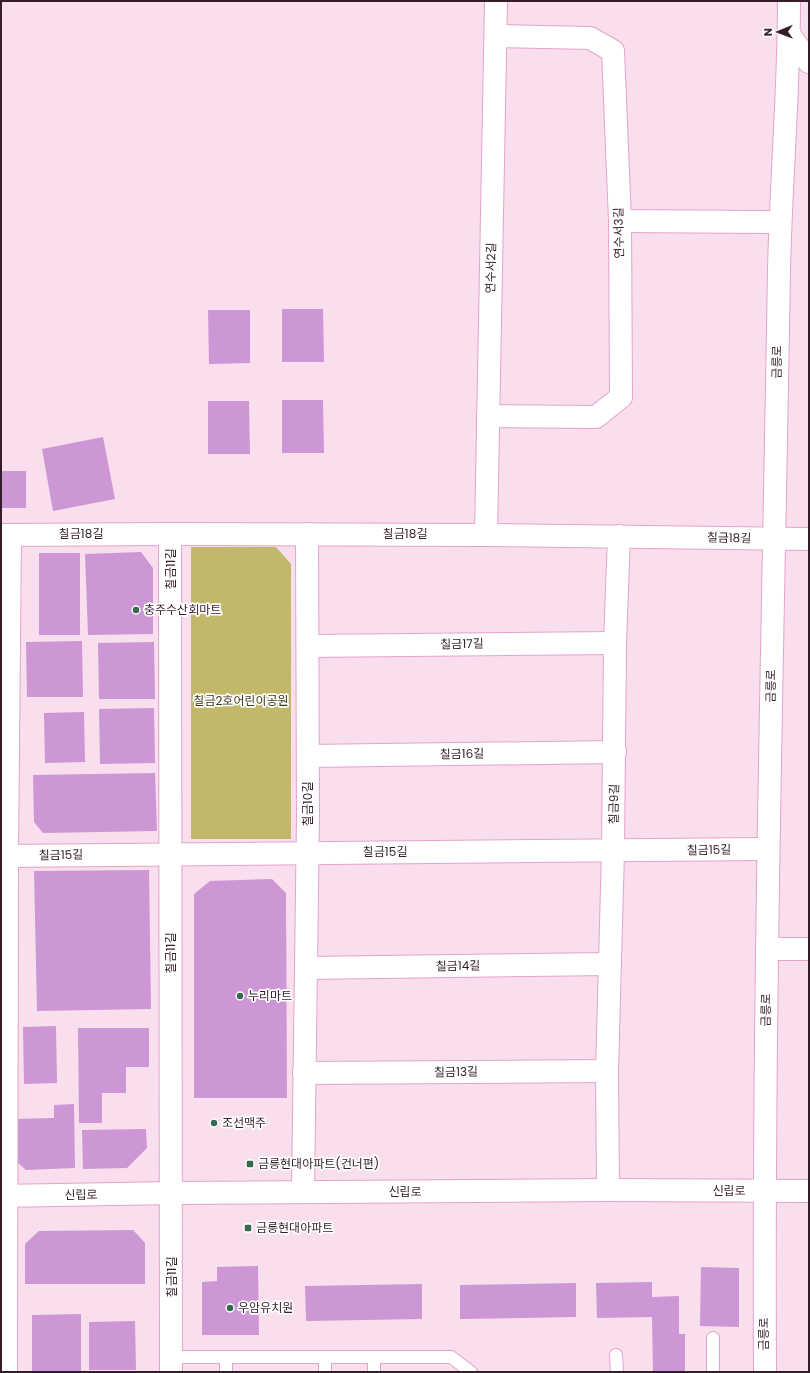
<svg xmlns="http://www.w3.org/2000/svg" width="810" height="1373" viewBox="0 0 810 1373" font-family="Poppins,'Noto Sans KR',sans-serif">
<style>
.green{fill:#c1b869}
.building{fill:#cd96d4}
.lines{fill:none;stroke-linecap:round;stroke-linejoin:round}
.lane-casing{stroke:#e3a4ca;stroke-width:14}
.street-casing{stroke:#e3a4ca;stroke-width:24}
.secondary-casing{stroke:#e3a4ca;stroke-width:24}
.lane{stroke:#fff;stroke-width:12}
.street{stroke:#fff;stroke-width:22}
.secondary{stroke:#fff;stroke-width:22}
.poi-dot{fill:#336a51;stroke:#fff;stroke-width:1.5}
.labels{text-anchor:middle;stroke-width:3.5;stroke-linejoin:round;paint-order:stroke}
.street-label{font-size:12px;fill:#341c2b;stroke:#fff}
.poi-label{font-size:12px;fill:#341c2b;stroke:#fff;text-anchor:start}
.park-label{font-size:12px;fill:#3d3914;stroke:#fff}
</style>
<rect width="100%" height="100%" fill="#f9deed"/>
<path class="green" d="M191,547H276L291,564V839H191Z"/>
<g class="building">
<path d="M282,309H323L324,362H282Z"/>
<path d="M208,310H250V363L209,364Z"/>
<path d="M282,400H323L324,453H282Z"/>
<path d="M208,401H249L250,454H208Z"/>
<path d="M103,437L115,499L53,511L42,449Z"/>
<rect x="1" y="471" width="25" height="37"/>
<path d="M141,552L153,568V634L88,635L85,554Z"/>
<rect x="39" y="553" width="41" height="82"/>
<path d="M82,641L83,697H27L26,642Z"/>
<path d="M154,642L155,699H99L98,643Z"/>
<path d="M154,708L155,763L100,764L99,709Z"/>
<path d="M84,712L85,762L45,763L44,713Z"/>
<path d="M155,773L157,831L43,833L34,822L33,775Z"/>
<path d="M149,870L151,1009L37,1011L34,871Z"/>
<path d="M272,879L286,893L287,1098H194V894L210,881Z"/>
<path d="M56,1026L57,1083L24,1084L23,1027Z"/>
<path d="M78,1028H149V1067H126V1093H102V1123H79Z"/>
<path d="M74,1104L75,1168L26,1170L15,1160L14,1119L54,1118V1105Z"/>
<path d="M146,1129L147,1148L127,1168L83,1169L82,1130Z"/>
<path d="M133,1230L145,1243V1284H25V1244L39,1231Z"/>
<path d="M258,1266L259,1335H202V1282L217,1281V1267Z"/>
<path d="M701,1267L739,1268V1327L700,1326Z"/>
<path d="M652,1282V1297L679,1296V1334H685V1372H653L652,1317L597,1318L596,1283Z"/>
<path d="M576,1283V1317L460,1319V1285Z"/>
<path d="M422,1284V1319L306,1321L305,1286Z"/>
<path d="M81,1314V1371H32V1315Z"/>
<path d="M135,1321L136,1370H89V1322Z"/>
</g>
<g class="lines">
<g class="lane-casing">
<g id="lane">
<path d="M616,1355L617,1372"/>
<path d="M171,1357H451L471,1372"/>
<path d="M226,1357V1372"/>
<path d="M325,1357V1372"/>
<path d="M374,1357V1372"/>
<path d="M713,1372V1338"/>
</g>
</g>
<g class="street-casing">
<g id="street">
<path d="M789,34L809,62"/>
<path d="M620,221L780,222"/>
<path d="M488,416L596,417L621,397L620,221L613,51L590,38L496,36"/>
<path d="M170,534L171,1372"/>
<path d="M1,535L170,534L486,535L809,539"/>
<path d="M486,535L496,1"/>
<path d="M308,646L615,643"/>
<path d="M308,756L615,752"/>
<path d="M1,856L768,849"/>
<path d="M767,949H809"/>
<path d="M306,968L610,964"/>
<path d="M304,1073L607,1071"/>
<path d="M608,1190L607,1071L613,851L615,643L619,536"/>
<path d="M303,1192L308,816L307,534"/>
<path d="M6,1372L7,856L10,535"/>
<path d="M765,1372C763,1004 773,637 779,270C781,180 789,91 789,1"/>
</g>
</g>
<g class="secondary-casing">
<path id="secondary" d="M1,1196L172,1193L608,1190L809,1191"/>
</g>
<use href="#lane" class="lane"/>
<use href="#street" class="street"/>
<use href="#secondary" class="secondary"/>
</g>
<g class="poi-dot">
<circle cx="136" cy="610" r="4"/>
<circle cx="240" cy="996" r="4"/>
<circle cx="214" cy="1123" r="4"/>
<rect x="246" y="1160" width="8" height="8" rx="2"/>
<rect x="244" y="1224" width="8" height="8" rx="2"/>
<circle cx="230" cy="1308" r="4"/>
</g>
<g class="labels">
<g class="street-label">
<text transform="translate(619 233) rotate(-91)" y="4">연수서3길</text>
<text transform="translate(491 268) rotate(-89)" y="4">연수서2길</text>
<text transform="translate(777 362) rotate(-89)" y="4">금릉로</text>
<text x="81" y="538">칠금18길</text>
<text x="405" y="538">칠금18길</text>
<text transform="translate(729 538) rotate(1)" y="4">칠금18길</text>
<text transform="translate(171 569) rotate(-90)" y="4">칠금11길</text>
<text transform="translate(462 644) rotate(-1)" y="4">칠금17길</text>
<text transform="translate(771 686) rotate(-89)" y="4">금릉로</text>
<text transform="translate(462 754) rotate(-1)" y="4">칠금16길</text>
<text transform="translate(308 804) rotate(-90)" y="4">칠금10길</text>
<text transform="translate(614 804) rotate(-89)" y="4">칠금9길</text>
<text transform="translate(709 850) rotate(-1)" y="4">칠금15길</text>
<text x="385" y="856">칠금15길</text>
<text transform="translate(61 855) rotate(-1)" y="4">칠금15길</text>
<text transform="translate(171 953) rotate(-90)" y="4">칠금11길</text>
<text transform="translate(458 966) rotate(-1)" y="4">칠금14길</text>
<text transform="translate(766 1010) rotate(-89)" y="4">금릉로</text>
<text transform="translate(456 1072) rotate(-1)" y="4">칠금13길</text>
<text x="729" y="1195">신립로</text>
<text x="405" y="1196">신립로</text>
<text transform="translate(81 1195) rotate(-1)" y="4">신립로</text>
<text transform="translate(172 1277) rotate(-90)" y="4">칠금11길</text>
<text transform="translate(764 1334) rotate(-90)" y="4">금릉로</text>
</g>
<g class="poi-label">
<text x="144" y="614">충주수산회마트</text>
<text x="248" y="1000">누리마트</text>
<text x="222" y="1127">조선맥주</text>
<text x="258" y="1168">금릉현대아파트(건너편)</text>
<text x="256" y="1232">금릉현대아파트</text>
<text x="238" y="1312">우암유치원</text>
</g>
<g class="park-label">
<text x="241" y="705">칠금2호어린이공원</text>
</g>
</g>
<rect width="810" height="1373" fill="none" stroke="#341c2b" stroke-width="4"/>
<g transform="translate(778 32) rotate(269)" stroke="#ffffff" stroke-width="3" paint-order="stroke">
<path d="M0-3L7 15L0 10L-7 15Z" fill="#341c2b"/>
<text y="-6" font-size="11" font-weight="bold" text-anchor="middle" fill="#341c2b">N</text>
</g>
</svg>
